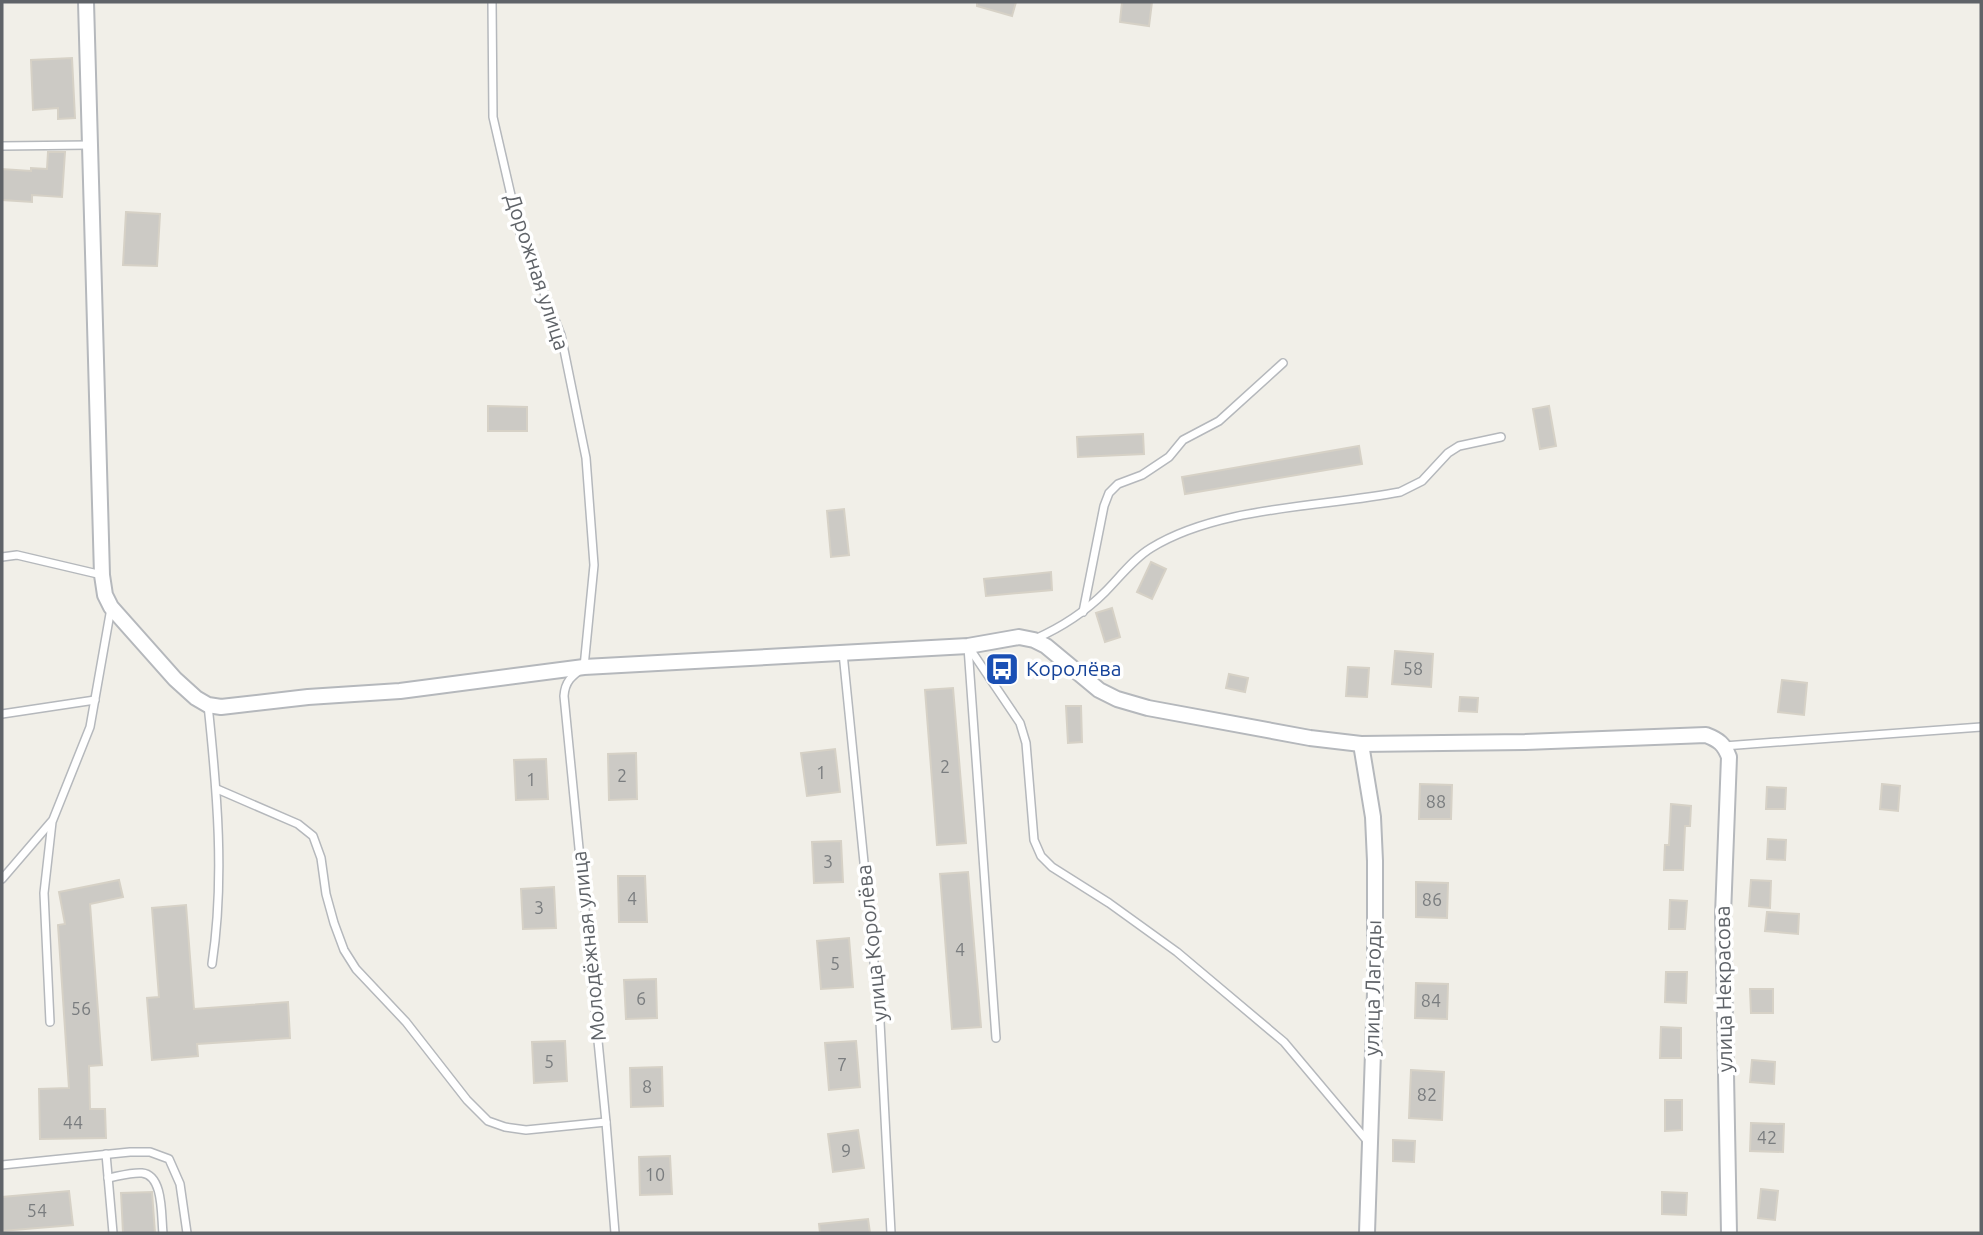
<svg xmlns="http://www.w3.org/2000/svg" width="1983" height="1235" viewBox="0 0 1983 1235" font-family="Ubuntu,sans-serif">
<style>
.building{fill:#cccac5;stroke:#d6d1c6;stroke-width:2}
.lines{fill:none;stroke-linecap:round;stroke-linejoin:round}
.lane-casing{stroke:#b5b8bc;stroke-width:10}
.street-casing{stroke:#b5b8bc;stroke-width:18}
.lane{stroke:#fff;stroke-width:7}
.street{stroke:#fff;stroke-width:14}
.labels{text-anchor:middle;stroke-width:7;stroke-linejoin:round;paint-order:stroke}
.number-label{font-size:18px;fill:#7a7d7f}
.street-label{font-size:21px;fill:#5f6368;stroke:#fff}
.transit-label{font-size:21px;fill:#164399;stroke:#fff;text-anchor:start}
</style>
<rect width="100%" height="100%" fill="#f1efe8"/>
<g class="building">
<path d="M977,2H1016L1012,16L977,6Z"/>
<path d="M1122,2H1152L1149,26L1120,22Z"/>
<path d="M72,58L75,118L58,119V108L33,110L31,60Z"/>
<path d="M48,152H65L62,197L32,195V202L2,200V169L31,171V168L47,169Z"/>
<path d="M126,212L160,214L157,266L123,265Z"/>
<path d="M488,406L527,407V431H488Z"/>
<path d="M1549,406L1556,446L1540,449L1533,409Z"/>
<path d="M1143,434L1144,454L1078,457L1077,437Z"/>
<path d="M1359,446L1362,464L1185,494L1182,477Z"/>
<path d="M844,509L849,555L831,557L827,511Z"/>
<path d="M1151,562L1166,569L1152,599L1137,592Z"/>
<path d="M1051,572L1052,590L986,596L984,579Z"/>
<path d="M1112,608L1120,637L1105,642L1096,613Z"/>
<path d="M1395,651L1433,654L1431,687L1392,684Z"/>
<path d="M1348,667L1369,668L1367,697L1346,696Z"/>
<path d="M1229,674L1248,678L1245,692L1226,688Z"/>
<path d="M1782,680L1807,683L1804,715L1778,712Z"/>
<path d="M953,688L966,843L937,845L925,690Z"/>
<path d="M1460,697L1478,698L1477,712L1459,711Z"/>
<path d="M1066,706H1081L1082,742L1068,743Z"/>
<path d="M835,749L840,792L807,796L801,753Z"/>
<path d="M636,753L637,799L609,800L608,754Z"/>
<path d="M546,759L548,799L516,800L514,760Z"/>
<path d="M1420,784L1452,785L1451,819H1419Z"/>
<path d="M1882,784L1900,786L1898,811L1880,809Z"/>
<path d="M1767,787L1786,788L1785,809H1766Z"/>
<path d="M1671,804L1691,806L1690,826H1685L1683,870H1664L1665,845H1669Z"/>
<path d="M1768,839L1786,840L1785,860L1767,859Z"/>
<path d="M841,841L843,882L814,883L812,842Z"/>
<path d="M968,872L981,1027L952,1029L940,874Z"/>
<path d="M618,876H645L647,922H619Z"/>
<path d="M119,880L123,897L90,904L102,1065L89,1066L90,1109H105L106,1138L40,1139L39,1089L69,1088L58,925L65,924L59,892Z"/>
<path d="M1751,880L1771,881L1770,908L1749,906Z"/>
<path d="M1416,882L1448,883L1447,918L1416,917Z"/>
<path d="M554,887L556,928L523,929L521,889Z"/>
<path d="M1670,900L1687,901L1685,929H1669Z"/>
<path d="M186,905L194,1009L288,1002L290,1038L197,1044L198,1056L152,1060L147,998L159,997L152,908Z"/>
<path d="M1767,912L1799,914L1798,934L1765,931Z"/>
<path d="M849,938L853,987L821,989L817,941Z"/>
<path d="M1666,972H1687L1686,1003L1665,1002Z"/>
<path d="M656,979L657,1018L626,1019L624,980Z"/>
<path d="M1416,983L1448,984L1447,1019L1415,1018Z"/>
<path d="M1750,989H1773V1013H1751Z"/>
<path d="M1661,1027L1681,1028V1058H1660Z"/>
<path d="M565,1041L567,1081L534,1083L532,1042Z"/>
<path d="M856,1041L860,1087L829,1090L825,1043Z"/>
<path d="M1752,1060L1775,1062L1774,1084L1750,1082Z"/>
<path d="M662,1067L663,1106L631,1107L630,1068Z"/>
<path d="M1411,1070L1444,1072L1442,1120L1409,1118Z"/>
<path d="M1665,1100H1682V1130L1665,1131Z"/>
<path d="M1751,1123L1784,1124L1783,1152L1750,1151Z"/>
<path d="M858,1130L864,1168L833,1172L828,1134Z"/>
<path d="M1393,1140L1415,1141L1414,1162L1393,1161Z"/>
<path d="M670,1156L672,1194L640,1195L639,1157Z"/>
<path d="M1761,1189L1778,1191L1775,1220L1758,1218Z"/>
<path d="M69,1191L73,1225L2,1231V1197Z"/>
<path d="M152,1192L155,1233H123L121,1193Z"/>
<path d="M1662,1192L1687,1193L1686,1215L1662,1214Z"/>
<path d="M868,1219L870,1233H820L819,1224Z"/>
</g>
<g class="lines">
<g class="lane-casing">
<g id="lane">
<path d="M492,2L493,117L519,230L561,335L586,458L594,565L584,667C572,676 565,681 564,696L606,1122L615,1233"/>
<path d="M2,146L89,145"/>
<path d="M2,557L17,555L102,575"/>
<path d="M1083,612L1104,506L1109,493L1118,484L1142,475L1169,457L1183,440L1219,421L1283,363"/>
<path d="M1035,639C1062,627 1084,613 1105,592C1120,577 1133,559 1151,548C1219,506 1323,507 1400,492L1422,481L1448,453L1459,446L1501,437"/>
<path d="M968,646L1020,723L1026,743L1034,840L1041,856L1052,867L1109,903L1177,952L1284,1042L1369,1143"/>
<path d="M968,647L996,1038"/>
<path d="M843,653L880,1022L891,1233"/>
<path d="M208,705C217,790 225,879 212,964"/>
<path d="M2,714L95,700"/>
<path d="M1724,746L1981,727"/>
<path d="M217,789L298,824L313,836L321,858L326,894L334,923L344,950L356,969L406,1022L467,1100L488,1121L505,1127L526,1130L606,1122"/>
<path d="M2,879L51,822"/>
<path d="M50,1022L44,893L52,822L90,727L111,608"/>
<path d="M106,1154L113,1233"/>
<path d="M2,1165L130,1152H150L169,1159L180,1184L187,1233"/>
<path d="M108,1178C119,1176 132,1172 142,1173C164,1175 161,1217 163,1233"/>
</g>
</g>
<g class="street-casing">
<g id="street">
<path d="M86,2L102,575L105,595L111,607L175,679L196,698L208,705L221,707L308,697L400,691L584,667L968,646L1019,637L1034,640L1046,646L1099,690L1117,699L1148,708L1310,738L1361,744L1525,742L1706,735C1719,740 1724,744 1729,757L1723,915L1729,1233"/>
<path d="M1361,744L1373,817L1375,861V992L1367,1233"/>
</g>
</g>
<use href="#lane" class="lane"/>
<use href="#street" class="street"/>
</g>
<defs>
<g id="bus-square" transform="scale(1.75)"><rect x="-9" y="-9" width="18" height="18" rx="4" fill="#1a4fb4" stroke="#fff"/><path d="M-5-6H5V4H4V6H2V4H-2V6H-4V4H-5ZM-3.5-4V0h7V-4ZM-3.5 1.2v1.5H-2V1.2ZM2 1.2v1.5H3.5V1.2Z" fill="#fff"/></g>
</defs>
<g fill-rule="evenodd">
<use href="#bus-square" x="1002" y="669"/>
</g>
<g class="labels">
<g class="number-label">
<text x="1413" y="675">58</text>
<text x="945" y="773">2</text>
<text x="821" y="779">1</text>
<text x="622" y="782">2</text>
<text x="531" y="786">1</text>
<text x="1436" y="808">88</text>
<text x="828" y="868">3</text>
<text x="632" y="905">4</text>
<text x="1432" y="906">86</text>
<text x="539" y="914">3</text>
<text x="960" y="956">4</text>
<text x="835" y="970">5</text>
<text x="641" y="1005">6</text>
<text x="1431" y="1007">84</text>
<text x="81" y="1015">56</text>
<text x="549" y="1068">5</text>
<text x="842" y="1071">7</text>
<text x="647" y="1093">8</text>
<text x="1427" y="1101">82</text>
<text x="73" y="1129">44</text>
<text x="1767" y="1144">42</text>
<text x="846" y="1157">9</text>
<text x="655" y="1181">10</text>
<text x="37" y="1217">54</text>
</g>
<g class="street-label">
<text transform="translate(537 272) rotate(72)" y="7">Дорожная улица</text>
<text transform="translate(872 943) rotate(-96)" y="7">улица Королёва</text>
<text transform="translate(589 946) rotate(-96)" y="7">Молодёжная улица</text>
<text transform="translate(1373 988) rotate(-89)" y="7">улица Лагоды</text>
<text transform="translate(1724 989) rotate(-91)" y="7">улица Некрасова</text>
</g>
<g class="transit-label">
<text x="1026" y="676">Королёва</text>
</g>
</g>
<rect width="1983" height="1235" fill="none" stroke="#5f6368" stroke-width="7"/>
</svg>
